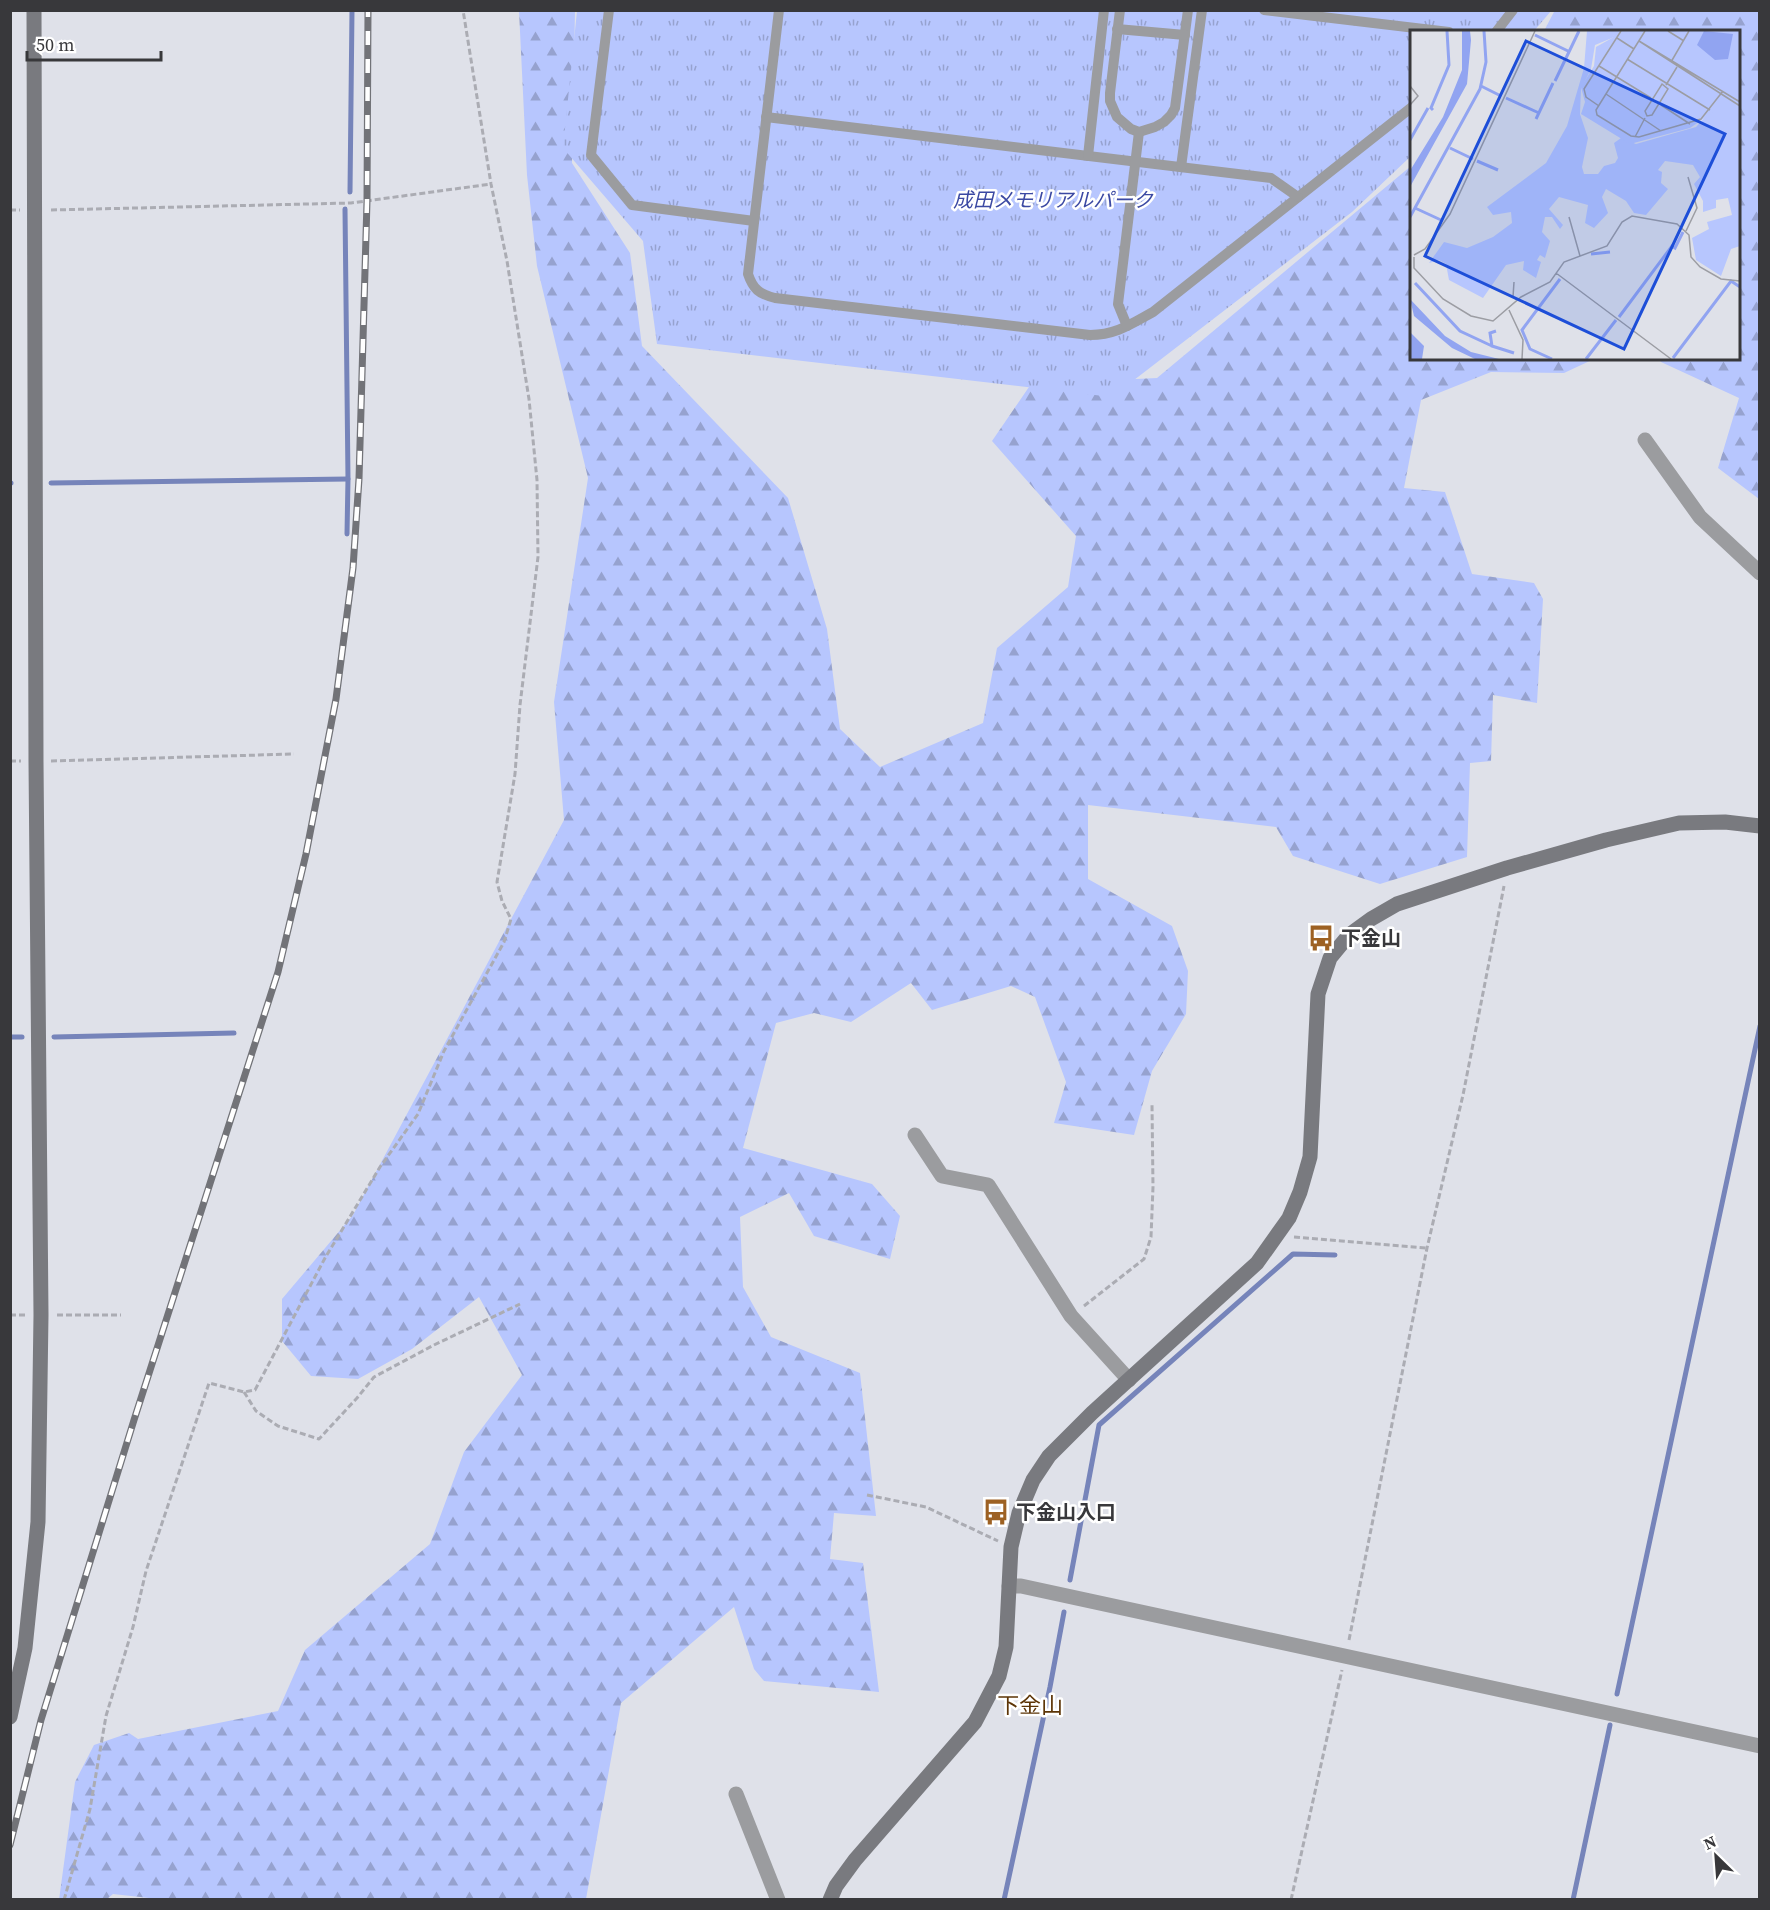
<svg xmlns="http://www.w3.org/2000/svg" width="1770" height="1910" viewBox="0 0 1770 1910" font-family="'Source Serif 4','Noto Sans JP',serif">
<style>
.forest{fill:url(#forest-firs)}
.park{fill:url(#park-tufts)}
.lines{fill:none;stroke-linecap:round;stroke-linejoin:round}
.stream{stroke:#7684ba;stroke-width:5}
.path{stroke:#abacb3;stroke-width:3;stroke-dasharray:6 3;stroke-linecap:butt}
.lane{stroke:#9b9c9f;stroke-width:10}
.street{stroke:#9b9c9f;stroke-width:15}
.secondary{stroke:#797a7f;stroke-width:15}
.rail-casing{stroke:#727378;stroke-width:7}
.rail{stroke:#fff;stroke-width:4.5;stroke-dasharray:14;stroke-linecap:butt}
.labels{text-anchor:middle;stroke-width:5;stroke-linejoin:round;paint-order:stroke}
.park-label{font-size:20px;font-style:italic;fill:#3b49a3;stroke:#fff}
.poi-label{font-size:20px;font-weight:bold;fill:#38383b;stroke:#fff;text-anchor:start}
.quarter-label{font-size:22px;fill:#5c3406;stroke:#fff}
.inset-river{fill:none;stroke:#91a4f1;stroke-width:3}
.inset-road{fill:none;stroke:#9c9da3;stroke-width:1.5}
.view{fill:#1d4ed8;fill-opacity:0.15;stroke:#1d4ed8;stroke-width:3}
.inset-edge{fill:none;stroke:#38383b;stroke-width:3}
</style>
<defs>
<pattern id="forest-firs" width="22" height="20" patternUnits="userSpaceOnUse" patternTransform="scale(1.5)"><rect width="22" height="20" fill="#b7c6fe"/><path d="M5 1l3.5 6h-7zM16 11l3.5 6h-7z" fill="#96a2cf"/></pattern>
<pattern id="park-tufts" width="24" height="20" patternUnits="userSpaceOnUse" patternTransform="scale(1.5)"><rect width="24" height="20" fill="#b7c6fe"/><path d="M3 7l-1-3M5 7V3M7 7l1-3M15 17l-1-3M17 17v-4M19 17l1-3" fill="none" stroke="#96a2cf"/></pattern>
</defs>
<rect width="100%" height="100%" fill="#dfe1e9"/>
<g class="forest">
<path d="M1555,10L1759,11V499L1718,468L1739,398L1661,362L1659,359L1738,358V32L1544,31Z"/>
<path d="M519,11H575L572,163L630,253L642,346L788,498L827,629L840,729L880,767L983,723L997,648L1068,587L1076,536L992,441L1031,384L1157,378L1411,166L1412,358L1594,359L1564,373L1491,372L1421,400L1404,488L1445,492L1472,574L1534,583L1543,599L1537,703L1493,695L1491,761L1470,763L1467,857L1380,884L1293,856L1276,827L1088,805V879L1172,926L1188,971L1186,1014L1152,1071L1134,1135L1054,1123L1066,1082L1035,997L1011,986L932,1010L911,983L851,1022L814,1013L776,1023L743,1148L872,1184L900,1216L890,1259L814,1236L789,1193L740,1217L743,1287L771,1337L860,1373L876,1516L834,1513L830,1559L863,1563L879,1692L764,1681L754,1669L734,1607L621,1703L586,1899L167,1900L113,1894L107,1899L59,1900L75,1782L94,1745L129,1733L138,1739L278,1711L305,1650L430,1544L464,1452L522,1375L479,1297L412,1349L358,1379L311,1376L282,1341V1299L353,1215L564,820L554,702L588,478L537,266L527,175Z"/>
</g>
<path class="park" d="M577,11H1551L1534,31L1412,32L1411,156L1352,212L1112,397L657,344L643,241L563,148Z"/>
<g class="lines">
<g class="stream">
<path d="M350,192L352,10"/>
<path d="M345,209L348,479L347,534"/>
<path d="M10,483H11"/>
<path d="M51,483L348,479"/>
<path d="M10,1037H22"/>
<path d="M54,1037L234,1033"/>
<path d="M1070,1580L1099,1425L1293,1254L1335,1255"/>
<path d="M1617,1694L1760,1026"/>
<path d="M1004,1900L1050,1687L1064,1612"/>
<path d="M1573,1900L1610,1725"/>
</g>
<g class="path">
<path d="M10,210H20"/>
<path d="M51,210L351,203L491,184"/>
<path d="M10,761H21"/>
<path d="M51,761L294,754"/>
<path d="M1294,1237L1427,1248"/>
<path d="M1084,1306L1144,1259L1151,1237L1153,1187L1152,1104"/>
<path d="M10,1315H26"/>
<path d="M57,1315H121"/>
<path d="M244,1392L256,1411L278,1426L319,1439L357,1398L374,1377L434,1345L520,1304"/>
<path d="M867,1495L926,1507L998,1541"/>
<path d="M1349,1640L1427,1248L1463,1095L1504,886"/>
<path d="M64,1900L90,1809L106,1716L133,1627L146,1571L209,1383L244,1392L255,1390L325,1258L380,1167L418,1114L444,1051L504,942L511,919L502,901L497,882L515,774L520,705L538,557L537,480L529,399L507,261L491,184L463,10"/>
<path d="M1291,1900L1342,1670"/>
</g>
<g class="lane">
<path d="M609,10L591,155L632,205L754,221"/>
<path d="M779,10L748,274C753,289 759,294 775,298L1090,335C1116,335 1131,324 1153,312L1412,107"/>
<path d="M1120,10L1110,93V101L1117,117L1131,129L1139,132L1155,127L1164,122L1171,115L1175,108L1188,10"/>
<path d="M1264,10L1449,32"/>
<path d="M1117,29L1185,35"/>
<path d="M1496,32L1513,10"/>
<path d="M766,117L1271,178L1298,197"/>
<path d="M1088,156L1104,10"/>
<path d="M1181,167L1202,10"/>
<path d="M1127,326L1118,304L1139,132"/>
</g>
<g class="street">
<path d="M1645,440L1700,517L1760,573"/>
<path d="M915,1135L942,1176L988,1185L1071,1316L1129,1380"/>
<path d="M1009,1586H1021L1760,1746"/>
<path d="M736,1794L778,1900"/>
</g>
<g class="secondary">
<path d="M10,1717L25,1648L38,1522L41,1315L36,762L34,10"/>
<path d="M830,1900L836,1886L855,1860L975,1722L999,1676L1006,1647L1011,1547L1019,1513L1033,1480L1049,1456L1092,1413L1257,1263L1289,1218L1300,1192L1310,1157L1318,994L1330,958L1349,935L1371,919L1397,904L1507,868L1606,840L1679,823L1725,822L1760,826"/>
</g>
<g class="rail-casing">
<path id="rail" d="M10,1845L41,1720L134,1420L278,972L306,854L336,699L353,568L359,479L367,201L368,10"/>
</g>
<use href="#rail" class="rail"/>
</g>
<defs>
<g id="bus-bare" transform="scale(2.07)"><path d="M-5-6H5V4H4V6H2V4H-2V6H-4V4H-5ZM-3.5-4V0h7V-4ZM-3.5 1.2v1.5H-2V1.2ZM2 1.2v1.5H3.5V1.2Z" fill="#9d6123" stroke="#fff" stroke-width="2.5" paint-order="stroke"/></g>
</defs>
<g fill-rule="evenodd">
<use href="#bus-bare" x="1321" y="938"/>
<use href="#bus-bare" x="996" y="1512"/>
</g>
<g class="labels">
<g class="park-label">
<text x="1053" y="207">成田メモリアルパーク</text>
</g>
<g class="poi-label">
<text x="1341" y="945">下金山</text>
<text x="1016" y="1519">下金山入口</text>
</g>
<g class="quarter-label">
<text x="1030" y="1713">下金山</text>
</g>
</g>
<g transform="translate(1410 30)">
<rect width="330" height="330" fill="#dfe1e9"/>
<path d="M177,1H207L202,8L185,15L181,39L171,59L170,84L178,108L172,137L174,144H188L194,136L205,133L208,128L204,113L211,108L226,114L286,97L311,70L330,81L317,97L330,96V216L321,219L311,246L286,230L282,208L299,199L297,192L322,185L318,168L306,170V178L293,182V171L284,154L290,147L283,135L255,131L248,140L252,142L251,153L258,159L236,185L224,183L216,171L196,159L192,167L198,183L184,198L175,193L178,175L149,167L139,179L153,195L150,199L142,187H135L132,202L140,211L135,228L130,225L127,230L131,232L126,248L113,240L114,231L96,235L73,268L39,250L36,234L29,230L19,233L34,212L57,218L83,207L102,193L101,182L83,185L77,177L136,133L157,96L174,38Z" fill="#b7c6fe"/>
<path d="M206,1H330V143L325,133L327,102L320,101L312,91L318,80L312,76L280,98L220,114L171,84L175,72L171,57L184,36L186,17L202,8Z" fill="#b7c6fe"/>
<path d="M52,1H60L61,10L57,54L0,157L1,139L33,87L52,40ZM294,1L323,4L318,29L305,30L287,15ZM0,269L35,306L61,322L89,329H65L42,318L4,286ZM0,302L14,316L12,329H0Z" fill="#91a4f1"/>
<path class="inset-river" d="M125,5L158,21M145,51L169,1M71,56L91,66M96,68L129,83M23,80L21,78L39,35L37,1M126,89L143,53M0,110L18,78M40,118L63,129M67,131L88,140M5,178L31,190M0,187L70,59L76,32L74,1M181,224L200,222M5,253L50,301L82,316M209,287L262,216L265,218L273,202M86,301L80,303L82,316L104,323M263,328L321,251L330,257M142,329L120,319L112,300L150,249M176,329L206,290"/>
<path class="inset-road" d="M235,1L186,80L187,85L221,106L229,107L291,89L313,61M258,1L274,11M207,8L224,19M229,11L330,76M229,11L330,72M217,29L300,80M261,32L279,1M189,36L241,68M252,54L258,59L242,85L237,86L235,81ZM256,55L267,37M0,56L8,66L0,75M196,64L251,101M251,75L280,94M189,76L176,67L174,59L211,1M225,107L235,88M159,187L170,226M276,201L287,178L278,147M4,225L15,219L40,184L125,1M4,227V238L33,269L61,286L83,291L111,267L140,252L154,232L197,216L212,192L222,186L267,194L279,205L281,227L290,237L311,249L330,251M146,243L261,329M104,252L103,267L107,270M99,280L113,310L112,329"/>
<path class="view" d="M116,11L315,104L214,319L15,226Z"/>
<rect width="330" height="330" class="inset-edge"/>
</g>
<rect width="1770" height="1910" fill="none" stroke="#38383b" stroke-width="24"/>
<g transform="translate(1716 1856) rotate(335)" stroke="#ffffff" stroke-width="4.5" paint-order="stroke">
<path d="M0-4.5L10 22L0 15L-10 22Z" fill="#38383b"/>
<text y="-9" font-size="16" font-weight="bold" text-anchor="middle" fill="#38383b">N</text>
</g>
<path d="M27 51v9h134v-9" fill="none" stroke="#38383b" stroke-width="3"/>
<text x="36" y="51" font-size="18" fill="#38383b" stroke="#ffffff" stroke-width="4.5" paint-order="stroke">50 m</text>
</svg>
